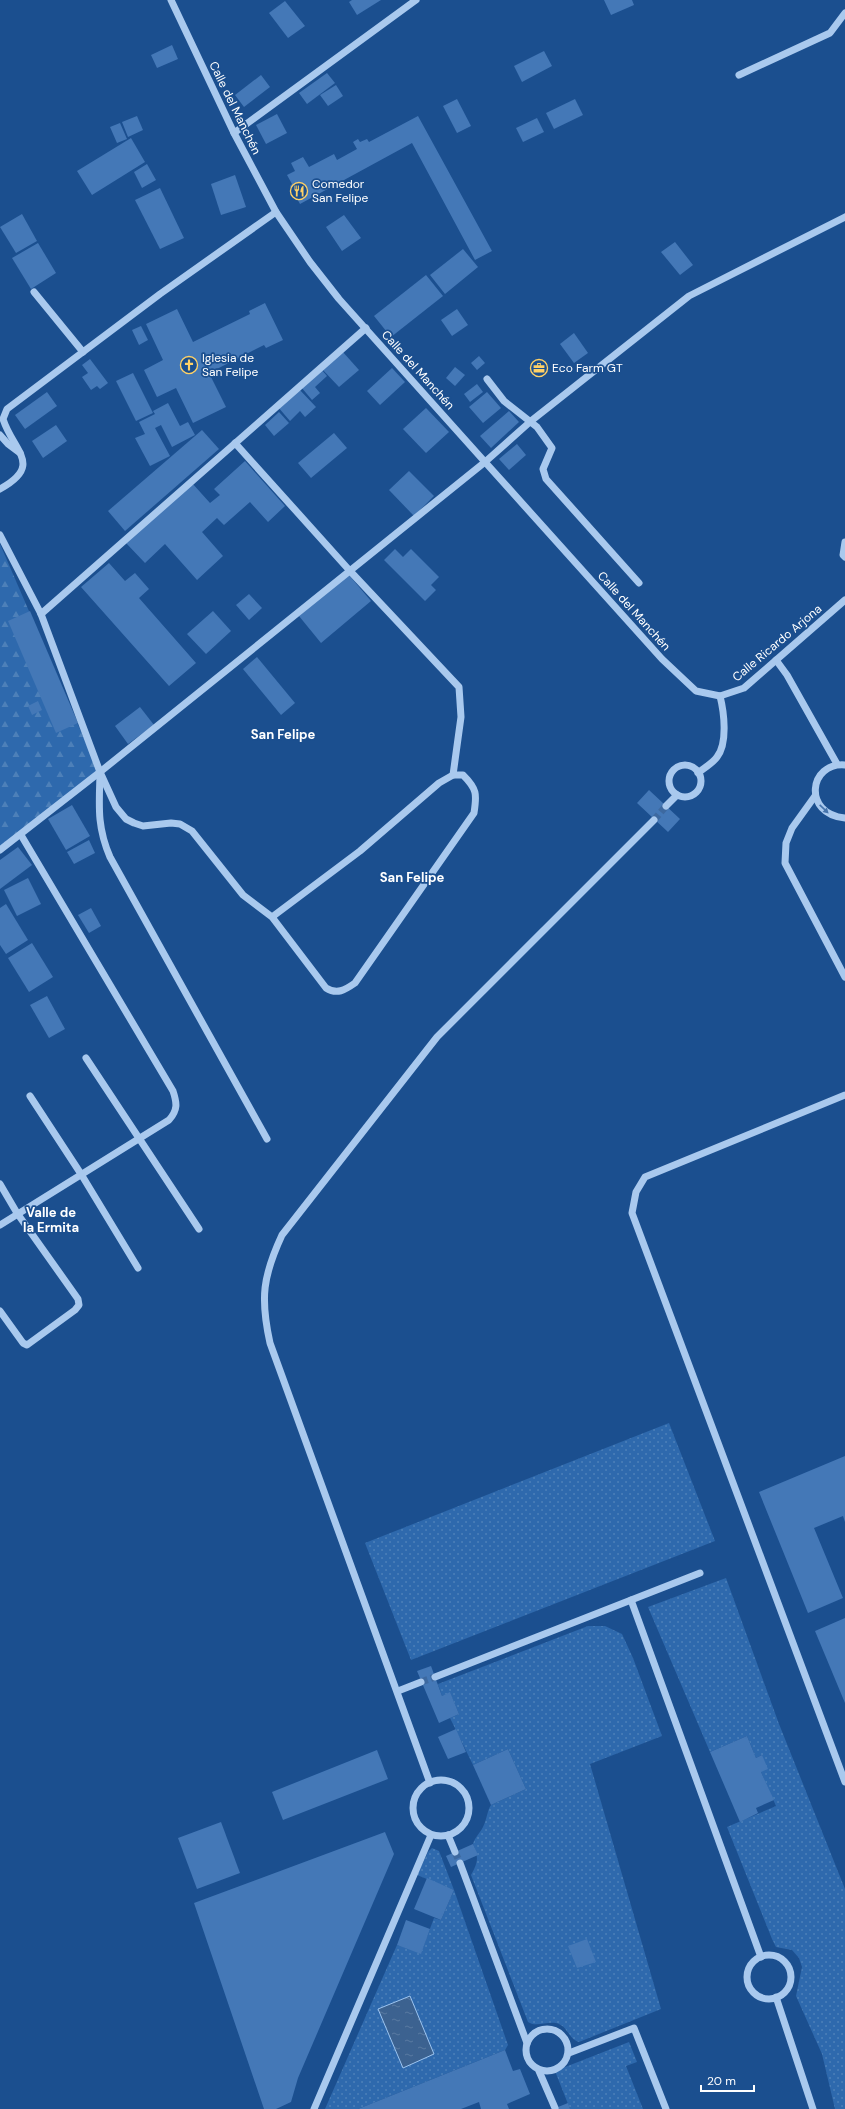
<svg xmlns="http://www.w3.org/2000/svg" width="845" height="2109" viewBox="0 0 845 2109" font-family="'DM Sans',sans-serif">
<style>
.grass{fill:url(#grass-dots)}
.forest{fill:url(#forest-firs)}
.water{fill:url(#water-ripples);stroke:#9cc4f0}
.building{fill:#4478b7}
.lines{fill:none;stroke-linecap:round;stroke-linejoin:round}
.minor-tunnel{stroke:#3d69a0;stroke-width:7;stroke-dasharray:7 3.5;stroke-linecap:butt}
.minor{stroke:#a9c9ee;stroke-width:7}
.oneway{fill:#4674ac}
.labels{text-anchor:middle;stroke-width:3.5;stroke-linejoin:round;paint-order:stroke}
.street-label{font-size:12px;fill:#fff;stroke:#1b4f8f}
.poi-label{font-size:12px;fill:#fff;stroke:#1b4f8f;text-anchor:start}
.neighbourhood-label{font-size:13px;font-weight:bold;fill:#fff;stroke:#1b4f8f}
</style>
<defs>
<pattern id="grass-dots" width="8" height="8" patternUnits="userSpaceOnUse"><rect width="8" height="8" fill="#2e69ad"/><path d="M2 2h.1M6 6h.1" fill="none" stroke="#4d80b9" stroke-width="1.8" stroke-linecap="round"/></pattern>
<pattern id="forest-firs" width="22" height="20" patternUnits="userSpaceOnUse"><rect width="22" height="20" fill="#2e69ad"/><path d="M5 1l3.5 6h-7zM16 11l3.5 6h-7z" fill="#4d80b9"/></pattern>
<pattern id="water-ripples" width="26" height="14" patternUnits="userSpaceOnUse"><rect width="26" height="14" fill="#3c6290"/><path d="M2 4q2-2 4 0t4 0M15 11q2-2 4 0t4 0" fill="none" stroke="#597aa1"/></pattern>
</defs>
<rect width="100%" height="100%" fill="#1b4f8f"/>
<g class="grass">
<path d="M669,1423L715,1541L411,1660L365,1543Z"/>
<path d="M726,1578L779,1724L845,1889V2109H835L822,2054L796,1996L802,1967L799,1958L792,1950L776,1947L772,1939L727,1827L776,1806L761,1772L762,1755L756,1758L747,1736L710,1752L648,1607Z"/>
<path d="M588,1626H605L622,1634L633,1658L662,1736L590,1764L661,2009L579,2042C569,2039 568,2028 559,2024C549,2020 536,2028 528,2022L471,1875C478,1863 479,1857 473,1844C475,1837 480,1833 483,1827C487,1819 487,1811 491,1805L526,1789L508,1749L473,1765L450,1718L459,1714L450,1693L442,1696L438,1684Z"/>
<path d="M432,1848L439,1851L454,1890L508,2045L505,2050L358,2109H325L397,1945L421,1953L434,1918L441,1920L454,1890L417,1875L428,1852Z"/>
<path d="M629,2042L637,2062L626,2066L643,2109H570L555,2071Z"/>
</g>
<path class="forest" d="M0,544L98,771L0,847Z"/>
<path class="water" d="M410,1996L434,2054L403,2068L378,2009Z"/>
<g class="building">
<path d="M352,0H381L357,15L349,2Z"/>
<path d="M604,0H632L634,5L611,15Z"/>
<path d="M285,1L305,26L288,38L269,13Z"/>
<path d="M172,45L178,59L157,68L151,55Z"/>
<path d="M544,51L552,66L522,82L514,66Z"/>
<path d="M327,73L335,83L307,104L299,93Z"/>
<path d="M261,75L270,87L244,107L235,95Z"/>
<path d="M336,85L343,96L328,106L320,95Z"/>
<path d="M457,99L471,126L457,133L443,106Z"/>
<path d="M575,99L583,115L554,129L546,113Z"/>
<path d="M277,114L287,133L266,144L256,125Z"/>
<path d="M137,116L143,130L128,137L122,122Z"/>
<path d="M418,116L492,251L475,260L412,143L300,204L290,186L292,184L287,175L295,171L291,163L303,157L309,167L334,154L337,160L357,149L353,142L358,139L360,142L367,139L369,142Z"/>
<path d="M537,118L544,132L523,142L516,128Z"/>
<path d="M120,123L127,139L117,143L110,127Z"/>
<path d="M131,138L145,162L92,195L77,171Z"/>
<path d="M147,164L156,180L142,188L134,172Z"/>
<path d="M235,175L246,207L221,215L211,184Z"/>
<path d="M160,188L184,238L160,249L135,200Z"/>
<path d="M22,214L37,241L16,253L0,227Z"/>
<path d="M344,215L361,238L342,251L326,227Z"/>
<path d="M675,242L693,265L680,275L661,252Z"/>
<path d="M38,243L56,273L31,289L12,258Z"/>
<path d="M463,249L478,267L445,294L430,275Z"/>
<path d="M426,275L443,296L391,337L374,316Z"/>
<path d="M265,303L283,340L266,348L264,345L209,373L226,407L193,423L176,388L157,397L144,370L163,360L146,324L177,309L193,342L250,314L249,311Z"/>
<path d="M457,309L468,325L452,336L441,320Z"/>
<path d="M141,326L148,340L139,345L132,330Z"/>
<path d="M574,333L588,353L574,363L560,344Z"/>
<path d="M342,351L359,370L339,387L322,369Z"/>
<path d="M479,356L485,363L477,370L471,363Z"/>
<path d="M90,359L108,383L100,389L97,386L91,390L82,377L88,373L82,365Z"/>
<path d="M455,367L465,375L455,386L446,378Z"/>
<path d="M392,368L405,382L380,405L367,391Z"/>
<path d="M321,369L327,376L315,387L320,393L312,400L301,387Z"/>
<path d="M133,373L153,413L136,421L116,381Z"/>
<path d="M477,384L483,392L470,402L464,394Z"/>
<path d="M298,388L316,407L305,417L300,411L290,421L278,407Z"/>
<path d="M47,392L57,406L25,429L15,415Z"/>
<path d="M487,392L501,408L483,423L469,407Z"/>
<path d="M168,403L180,426L188,422L195,435L172,447L161,425L155,428L170,456L150,466L135,438L145,434L139,422L155,414L153,411Z"/>
<path d="M426,408L449,432L426,453L403,429Z"/>
<path d="M509,411L519,422L491,448L480,436Z"/>
<path d="M279,412L289,423L274,436L265,425Z"/>
<path d="M56,425L67,441L43,458L32,441Z"/>
<path d="M202,430L219,449L125,531L108,511Z"/>
<path d="M334,433L347,448L311,478L298,463Z"/>
<path d="M517,444L526,455L509,470L499,459Z"/>
<path d="M245,461L285,506L268,522L250,502L224,525L217,518L202,532L223,556L197,580L165,544L145,563L126,543L192,483L210,503L220,495L214,489Z"/>
<path d="M409,471L434,496L414,516L389,490Z"/>
<path d="M395,549L403,557L411,549L439,577L431,585L436,590L425,601L384,560Z"/>
<path d="M109,563L125,581L135,573L149,589L139,598L196,663L169,686L81,587Z"/>
<path d="M348,574L371,601L321,643L299,616Z"/>
<path d="M249,594L262,608L249,620L236,605Z"/>
<path d="M30,611L78,723L56,733L8,621Z"/>
<path d="M213,611L231,631L206,654L187,634Z"/>
<path d="M257,657L295,703L281,715L243,669Z"/>
<path d="M38,701L42,710L32,715L28,706Z"/>
<path d="M140,707L154,725L128,744L115,726Z"/>
<path d="M649,790L680,819L668,832L637,803Z"/>
<path d="M72,805L90,836L66,850L48,819Z"/>
<path d="M89,840L95,853L74,864L67,852Z"/>
<path d="M18,847L32,865L0,889V860Z"/>
<path d="M28,878L41,904L17,916L4,890Z"/>
<path d="M6,904L28,940L6,954L0,945V908Z"/>
<path d="M91,908L101,926L89,933L78,915Z"/>
<path d="M32,943L53,977L29,992L8,958Z"/>
<path d="M47,996L65,1029L49,1038L30,1005Z"/>
<path d="M845,1456V1522L843,1516L814,1528L843,1598L808,1613L759,1492Z"/>
<path d="M845,1618V1703L815,1631Z"/>
<path d="M431,1666L442,1696L450,1692L459,1714L439,1723L417,1671Z"/>
<path d="M456,1729L466,1752L448,1759L438,1737Z"/>
<path d="M747,1736L756,1758L762,1755L768,1769L761,1772L774,1800L756,1808L758,1813L740,1822L710,1752Z"/>
<path d="M508,1749L526,1789L491,1805L473,1765Z"/>
<path d="M377,1750L388,1779L283,1820L272,1792Z"/>
<path d="M221,1822L240,1873L197,1889L178,1838Z"/>
<path d="M385,1832L394,1854L298,2078L291,2102L276,2109H264L194,1903Z"/>
<path d="M473,1844L478,1855L451,1867L446,1856Z"/>
<path d="M427,1878L454,1890L441,1920L414,1909Z"/>
<path d="M406,1920L430,1929L421,1954L397,1945Z"/>
<path d="M587,1939L596,1962L577,1968L568,1946Z"/>
<path d="M505,2050L513,2071L520,2069L530,2094L507,2104L509,2109H481L479,2102L461,2109H358Z"/>
<path d="M568,2103L570,2109H553Z"/>
</g>
<g class="lines">
<g class="minor-tunnel">
<path d="M654,820L666,806"/>
<path d="M421,1682L435,1677"/>
<path d="M455,1852L460,1863"/>
</g>
<g class="minor">
<path d="M171,0L234,133L276,212L310,262L339,299L485,462L662,659L696,691L720,696L744,688L845,600"/>
<path d="M739,75L830,33L845,13"/>
<path d="M234,133L416,0"/>
<path d="M34,292L83,352"/>
<path d="M487,379L504,401L537,427L552,448L543,469L546,479L639,583"/>
<path d="M0,435L8,444L20,453"/>
<path d="M235,443L350,571L459,687L461,717L453,775"/>
<path d="M0,489C44,465 13,451 3,419L7,409L160,294L276,212"/>
<path d="M0,535L41,614L100,772L116,807L126,819L134,823L143,826L171,823L180,824L192,831L243,895L272,917L326,988C337,995 345,990 355,983L474,813C477,794 477,789 463,775H453L439,783L360,851L272,917"/>
<path d="M845,542L843,555L845,557"/>
<path d="M41,614L366,328"/>
<path d="M776,660L787,675L837,764"/>
<path d="M845,765C809,762 802,814 845,818"/>
<circle cx="685" cy="781" r="16"/>
<path d="M698,773C704,768 713,763 717,757C728,743 724,712 720,696"/>
<path d="M100,775C99,806 97,827 110,857L267,1139"/>
<path d="M815,796L792,828L786,843L785,863L845,977"/>
<path d="M666,806L677,795"/>
<path d="M0,850L100,772L485,462L531,421L689,296L845,217"/>
<path d="M86,1058L199,1229"/>
<path d="M845,1095L645,1177L636,1192L632,1213L845,1782"/>
<path d="M30,1096L81,1174L138,1268"/>
<path d="M0,1184L17,1213L78,1299L79,1305L75,1310L27,1345L23,1343L0,1311"/>
<path d="M0,1225L169,1120C178,1110 177,1103 173,1091L21,835"/>
<path d="M631,1600L761,1957"/>
<path d="M435,1677L700,1573"/>
<path d="M398,1691L421,1682"/>
<circle cx="441" cy="1808" r="28"/>
<path d="M430,1783L270,1343C260,1298 263,1276 282,1235L437,1037L654,820"/>
<path d="M448,1835L455,1852"/>
<path d="M460,1863L527,2043"/>
<circle cx="769" cy="1977" r="22"/>
<path d="M776,1997L813,2109"/>
<circle cx="547" cy="2050" r="21"/>
<path d="M569,2053L634,2028L666,2109"/>
<path d="M539,2071L555,2108"/>
<path d="M314,2109L431,1835"/>
</g>
</g>
<defs><path id="oneway-solid" d="M-6-.8H1V-3.2L6.5 0L1 3.2V.8H-6Z"/></defs>
<use class="oneway" href="#oneway-solid" transform="translate(824 809) rotate(44)"/>
<defs>
<g id="restaurant-ring" transform="scale(0.9)"><circle r="9.5" fill="#1b4f8f" stroke="#ffd166" stroke-width="1.5"/><path d="M-5-6h1v4h1v-4h1v4h1v-4h1v5L-1.5 .5V6h-2V.5L-5-1ZM5-6V6H3V1.5H1.5Q1.5-4 5-6Z" fill="#ffd166"/></g>
<g id="church-ring" transform="scale(0.9)"><circle r="9.5" fill="#1b4f8f" stroke="#ffd166" stroke-width="1.5"/><path d="M-1.2-6h2.4v3.5h3.3v2.4h-3.3V6h-2.4V-.1h-3.3v-2.4h3.3Z" fill="#ffd166"/></g>
<g id="office-ring" transform="scale(0.9)"><circle r="9.5" fill="#1b4f8f" stroke="#ffd166" stroke-width="1.5"/><path d="M-6-3h4V-5.5h4V-3h4V5H-6ZM-1-4.5V-3h2v-1.5ZM-6 0V1H6V0Z" fill="#ffd166"/></g>
</defs>
<g fill-rule="evenodd">
<use href="#restaurant-ring" x="299" y="191"/>
<use href="#church-ring" x="189" y="365"/>
<use href="#office-ring" x="539" y="368"/>
</g>
<g class="labels">
<g class="street-label">
<text transform="translate(235 108) rotate(64)" y="4">Calle del Manchén</text>
<text transform="translate(418 370) rotate(48)" y="4">Calle del Manchén</text>
<text transform="translate(634 611) rotate(48)" y="4">Calle del Manchén</text>
<text transform="translate(777 643) rotate(-40)" y="4">Calle Ricardo Arjona</text>
</g>
<g class="poi-label">
<text x="312" y="188">Comedor<tspan x="312" dy="14">San Felipe</tspan></text>
<text x="202" y="362">Iglesia de<tspan x="202" dy="14">San Felipe</tspan></text>
<text x="552" y="372">Eco Farm GT</text>
</g>
<g class="neighbourhood-label">
<text x="283" y="739">San Felipe</text>
<text x="412" y="882">San Felipe</text>
<text x="51" y="1217">Valle de<tspan x="51" dy="15">la Ermita</tspan></text>
</g>
</g>
<path d="M701 2085v6h53v-6" fill="none" stroke="#ffffff" stroke-width="2"/>
<text x="707" y="2085" font-size="12" fill="#ffffff" stroke="#1b4f8f" stroke-width="3" paint-order="stroke">20 m</text>
</svg>
